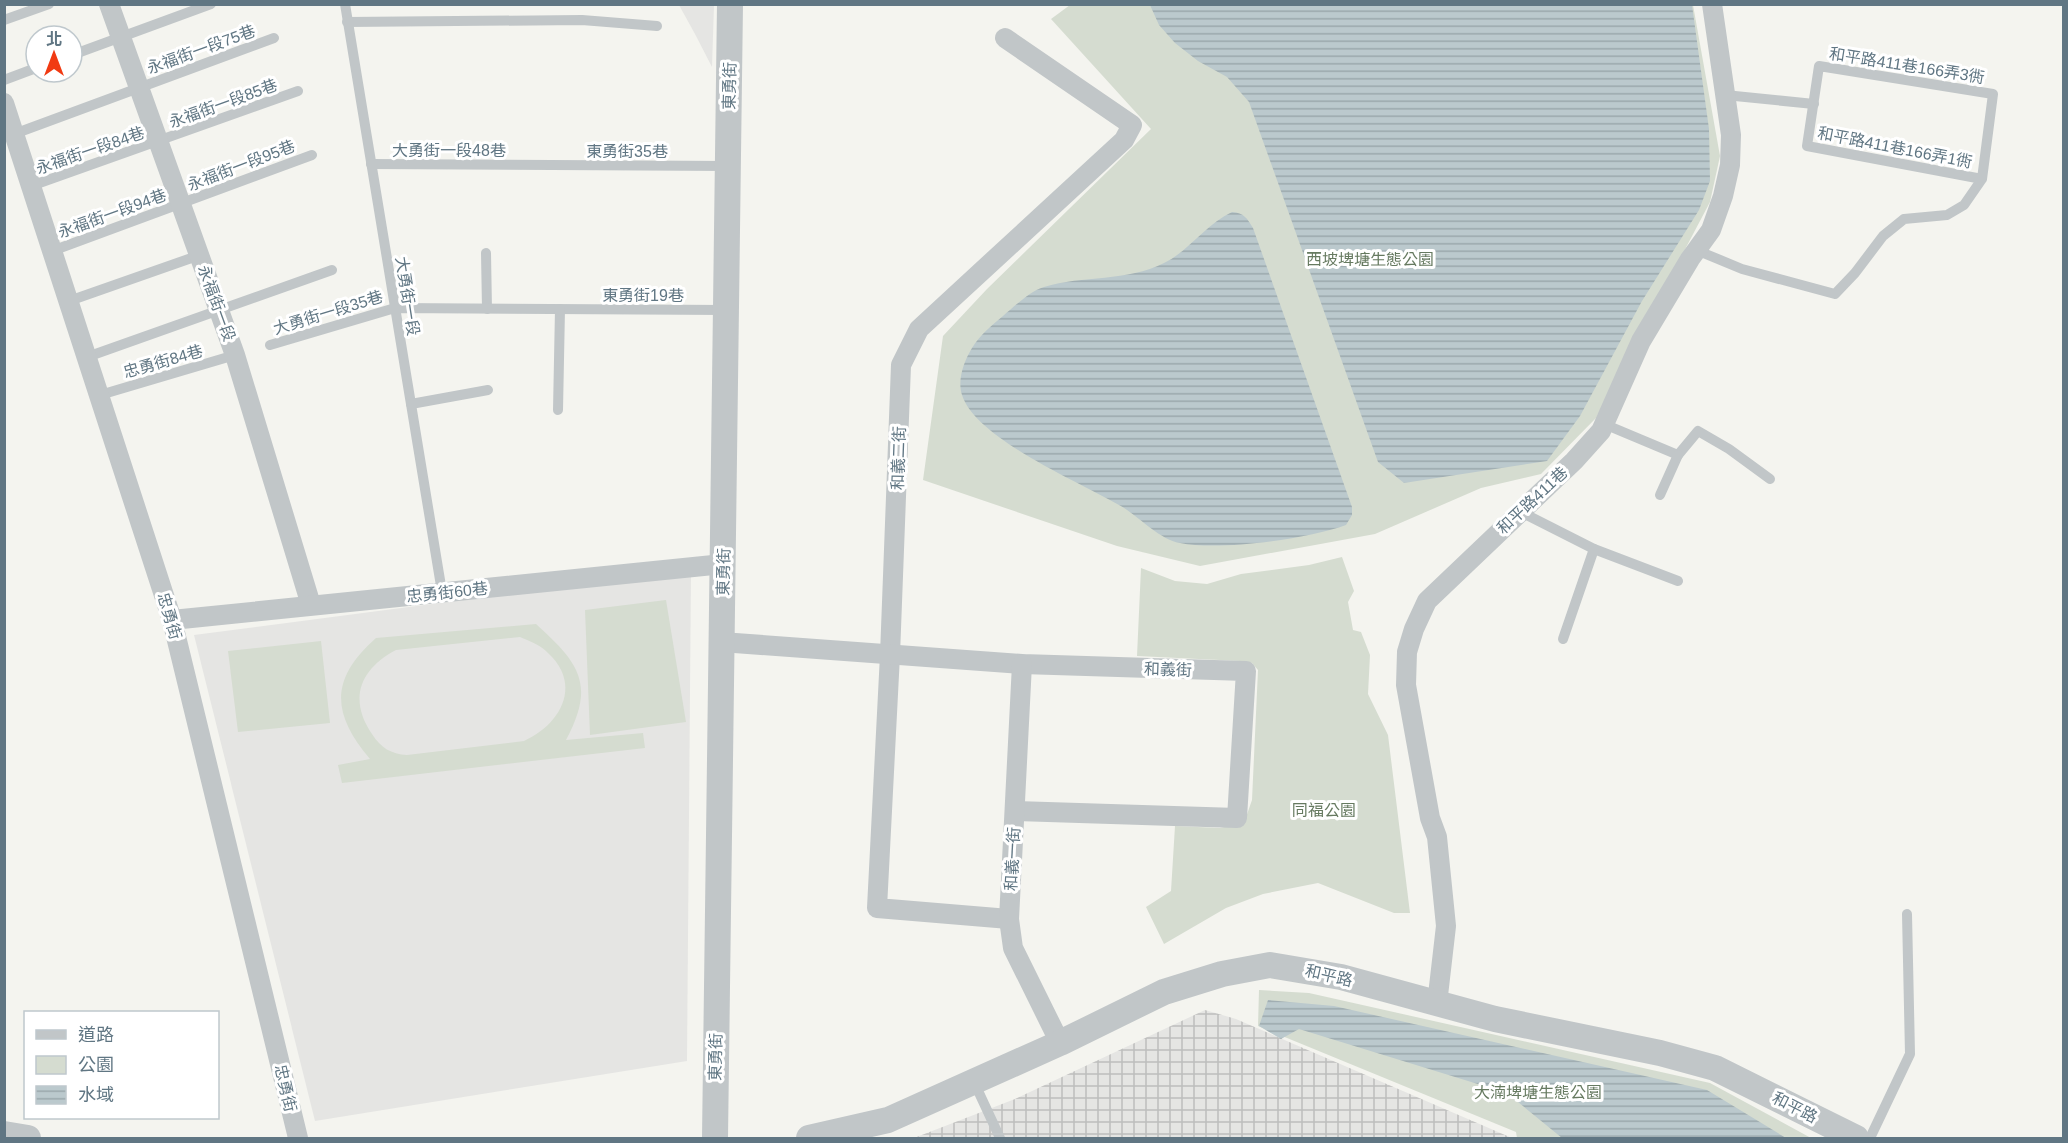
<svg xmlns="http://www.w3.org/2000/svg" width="2068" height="1143" viewBox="0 0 2068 1143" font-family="Arial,'Noto Sans TC',sans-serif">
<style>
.built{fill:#e5e5e3}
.industrial{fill:url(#industrial-grid)}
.green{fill:#d5dcd0;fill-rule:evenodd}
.water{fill:url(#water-rules)}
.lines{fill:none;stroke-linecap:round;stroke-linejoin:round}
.service{stroke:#c1c6c8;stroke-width:10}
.minor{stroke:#c1c6c8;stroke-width:20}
.tertiary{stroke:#c1c6c8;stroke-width:26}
.labels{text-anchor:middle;stroke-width:6;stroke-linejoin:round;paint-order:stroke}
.street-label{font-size:16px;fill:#607683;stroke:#fff}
.park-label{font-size:16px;fill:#667a60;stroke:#fff}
</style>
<defs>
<pattern id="industrial-grid" width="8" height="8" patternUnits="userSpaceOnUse" patternTransform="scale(1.5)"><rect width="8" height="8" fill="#e5e5e3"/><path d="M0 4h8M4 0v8" fill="none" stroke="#bdbebd"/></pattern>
<pattern id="water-rules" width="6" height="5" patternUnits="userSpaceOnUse" patternTransform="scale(1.5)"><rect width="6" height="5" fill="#bbc9cd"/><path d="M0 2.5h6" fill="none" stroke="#9ba8ac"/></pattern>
</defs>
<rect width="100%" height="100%" fill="#f4f4ef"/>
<g class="built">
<path d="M679,5H714L712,67L695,34Z"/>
<path d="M691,570L687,1061L315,1121L194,635Z"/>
</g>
<path class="industrial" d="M1205,1010L1236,1019L1512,1138H914L1015,1099Z"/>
<g class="green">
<path d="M1070,5H1693L1720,156L1710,202L1596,418L1541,474L1481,488L1375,534L1200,566L1117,546L923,480L943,336L987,289L1151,129L1051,19Z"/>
<path d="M1342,557L1354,591L1348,602L1353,630L1361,632L1370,655L1368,694L1388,735L1410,913H1394L1318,883L1263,894L1226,908L1164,944L1146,907L1171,891L1175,826L1220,828L1244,823L1252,800L1258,670L1252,663L1240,661L1137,656L1141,568L1175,581L1207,584L1241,574L1309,565Z"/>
<path d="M666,600L686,722L590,735L585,610Z"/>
<path d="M536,624C579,663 596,684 566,740L643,733L645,748L342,783L338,765L370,759C331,713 330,679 376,638ZM520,637C529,641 541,645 548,653C583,685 560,725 524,741L407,755C391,754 381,748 372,734C348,699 360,669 396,650Z"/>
<path d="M321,641L330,723L238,732L228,651Z"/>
<path d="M1259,990L1309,993L1710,1083L1811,1138H1517L1516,1132L1258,1026Z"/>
</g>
<g class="water">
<path d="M1150,5H1692L1709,129L1710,181L1699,210L1642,301L1580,416L1547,461L1404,483L1378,462L1249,102L1227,77L1198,61L1175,43L1159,25Z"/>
<path d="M1232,212C1244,213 1247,218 1253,228L1352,507V515L1346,525C1308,539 1220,551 1180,543C1158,539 1139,516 1119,505C1080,482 976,439 962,395C957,380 964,361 972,348C980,335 992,325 1003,316C1015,306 1030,291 1044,287C1083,275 1127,282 1164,263C1189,251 1206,224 1232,212Z"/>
<path d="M1268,1000L1334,1006L1707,1090L1786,1138H1562L1507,1093L1299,1029L1281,1039L1259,1026Z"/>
</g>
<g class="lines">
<g class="service">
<path d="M345,4L442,592"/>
<path d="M4,20L49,4"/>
<path d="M347,22L582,20L657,26"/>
<path d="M72,55L211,4"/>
<path d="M4,80L36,68"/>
<path d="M1725,95L1814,104"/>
<path d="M14,134L274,38"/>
<path d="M371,164L728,166"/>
<path d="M31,186L298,91"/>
<path d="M1696,250L1742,269L1835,294L1855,273L1883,236L1904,219L1947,215L1964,205L1982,179L1993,94L1819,66L1807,146L1982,179"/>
<path d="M52,251L312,155"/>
<path d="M486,253L487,309"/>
<path d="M69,301L200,255"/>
<path d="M270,345L395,308L726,310"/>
<path d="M87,357L332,270"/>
<path d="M100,395L235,355"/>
<path d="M411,404L488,390"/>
<path d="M558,410L560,309"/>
<path d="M1604,424L1678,455L1698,431L1729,449L1770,479"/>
<path d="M1660,495L1678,455"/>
<path d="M1521,512L1594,549L1678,581"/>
<path d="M1563,639L1594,549"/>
<path d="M974,1082L1000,1138"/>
<path d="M1870,1138L1910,1054L1907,914"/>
</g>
<g class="minor">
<path d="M109,4L235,355L311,605"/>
<path d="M1005,38L1132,125L1124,140L919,329L901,365L890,655L877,908L1009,919"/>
<path d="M4,103L172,620L298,1138"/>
<path d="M172,620L723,564"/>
<path d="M721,642L1022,664L1246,671L1237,818L1015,811"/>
<path d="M1022,664L1009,919L1013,948L1060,1043"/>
<path d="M1437,1004L1446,926L1437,837L1430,818L1406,685L1407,652L1414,629L1427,601L1574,461L1601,431L1641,341L1690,259L1711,230L1723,196L1730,165L1731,135L1712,4"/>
</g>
<g class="tertiary">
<path d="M4,1134L28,1138"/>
<path d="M715,1138L730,4"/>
<path d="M809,1138L888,1120L1060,1043L1164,992L1222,974L1270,965L1341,977L1495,1019L1660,1053L1715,1068L1856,1138"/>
</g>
</g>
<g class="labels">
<g class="street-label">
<text transform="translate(201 49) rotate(-20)" y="6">永福街一段75巷</text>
<text transform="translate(1907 65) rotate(9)" y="6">和平路411巷166弄3衖</text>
<text transform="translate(729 86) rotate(-89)" y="6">東勇街</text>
<text transform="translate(223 103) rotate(-20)" y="6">永福街一段85巷</text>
<text transform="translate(1895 147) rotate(11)" y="6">和平路411巷166弄1衖</text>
<text transform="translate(90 150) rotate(-19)" y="6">永福街一段84巷</text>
<text x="449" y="156">大勇街一段48巷</text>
<text x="627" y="157">東勇街35巷</text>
<text transform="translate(241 165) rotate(-21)" y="6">永福街一段95巷</text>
<text transform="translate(112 213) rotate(-20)" y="6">永福街一段94巷</text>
<text x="643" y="301">東勇街19巷</text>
<text transform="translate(408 296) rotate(81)" y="6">大勇街一段</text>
<text transform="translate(217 303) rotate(70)" y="6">永福街一段</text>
<text transform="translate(328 312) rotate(-17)" y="6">大勇街一段35巷</text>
<text transform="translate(163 361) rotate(-16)" y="6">忠勇街84巷</text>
<text transform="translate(898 458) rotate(-88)" y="6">和義二街</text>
<text transform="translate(1532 500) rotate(-43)" y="6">和平路411巷</text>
<text transform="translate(723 572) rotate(-89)" y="6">東勇街</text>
<text transform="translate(447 592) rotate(-6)" y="6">忠勇街60巷</text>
<text transform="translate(170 616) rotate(74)" y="6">忠勇街</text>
<text transform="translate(1168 669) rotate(2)" y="6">和義街</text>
<text transform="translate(1012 859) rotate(-87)" y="6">和義一街</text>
<text transform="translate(1329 975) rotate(13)" y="6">和平路</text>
<text transform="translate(715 1057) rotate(-89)" y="6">東勇街</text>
<text transform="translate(286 1088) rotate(77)" y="6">忠勇街</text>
<text transform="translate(1795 1107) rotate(27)" y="6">和平路</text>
</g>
<g class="park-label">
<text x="1370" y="265">西坡埤塘生態公園</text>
<text x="1324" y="816">同福公園</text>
<text x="1538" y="1098">大湳埤塘生態公園</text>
</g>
</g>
<rect width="2068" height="1143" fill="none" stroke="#607683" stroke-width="12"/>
<rect x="24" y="1011" width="195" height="108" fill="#ffffff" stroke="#bfc8cd" stroke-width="1.5"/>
<rect x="36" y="1030" width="30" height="9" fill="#c1c6c8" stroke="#bfc8cd" stroke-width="1.5"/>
<text x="78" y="1041" font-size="18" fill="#607683">道路</text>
<rect x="36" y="1056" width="30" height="18" fill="#d5dcd0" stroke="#bfc8cd" stroke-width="1.5"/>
<text x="78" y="1071" font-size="18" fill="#607683">公園</text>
<rect x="36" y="1086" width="30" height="18" fill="url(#water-rules)" stroke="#bfc8cd" stroke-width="1.5"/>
<text x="78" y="1101" font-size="18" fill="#607683">水域</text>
<g transform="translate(54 54)"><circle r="28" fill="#ffffff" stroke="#bfc8cd" stroke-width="1.5"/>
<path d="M0-4.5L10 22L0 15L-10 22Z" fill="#f13a12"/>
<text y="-9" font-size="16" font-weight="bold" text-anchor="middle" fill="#607683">北</text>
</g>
</svg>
